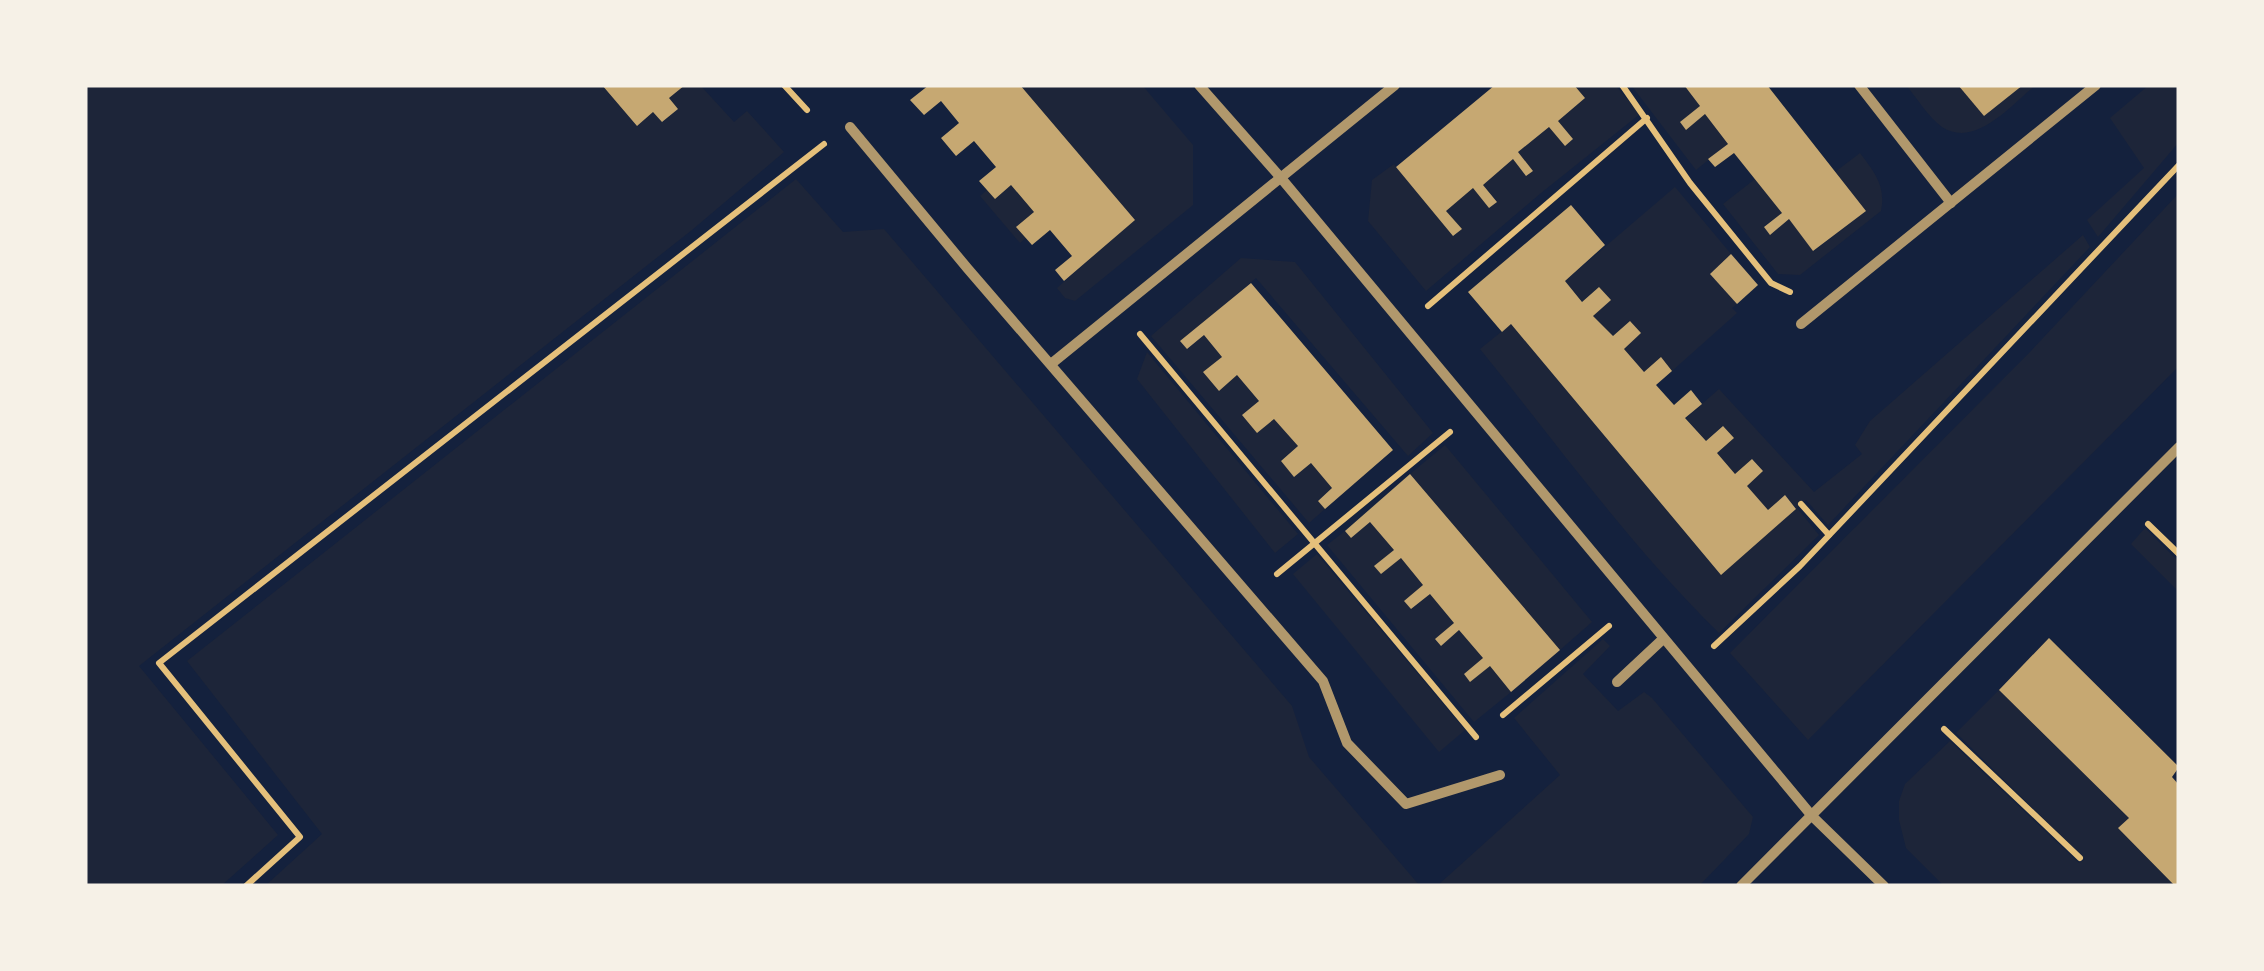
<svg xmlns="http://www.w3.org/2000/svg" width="2264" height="971" viewBox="0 0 2264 971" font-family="'Source Sans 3',sans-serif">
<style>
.green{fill:#1d2539}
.building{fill:#c6a872}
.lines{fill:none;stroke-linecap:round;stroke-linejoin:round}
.path{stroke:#e5c07b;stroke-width:6}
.minor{stroke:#b1986c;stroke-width:10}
</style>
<rect width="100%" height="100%" fill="#14213d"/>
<g class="green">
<path d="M85,85H602L637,126L653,112L663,122L678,109L669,98L685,85H700L734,122L747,111L784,152L692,230L139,666L278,835L221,886H85Z"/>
<path d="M1020,85H1142L1193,145V205L1075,301L1065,298L1057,288L1134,220Z"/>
<path d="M1574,85H1615L1640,114L1541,193L1426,291L1368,221L1372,180L1394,164L1454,236L1461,229L1446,211L1473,188L1490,207L1497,201L1483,185L1513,159L1526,175L1533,171L1518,152L1549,127L1565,145L1573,140L1558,121L1584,99Z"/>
<path d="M1631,85H1653L1656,88L1661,85H1684L1700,106L1681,123L1686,129L1705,114L1728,144L1696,170Z"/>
<path d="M1906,85H1958L1984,116L2023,85H2036C2012,104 1976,149 1942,127C1928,117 1917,98 1906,85Z"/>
<path d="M2149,85H2179V142L2098,237L2087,220L2144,168L2110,118Z"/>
<path d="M1860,153C1875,173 1886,186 1881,211L1800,275L1778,274L1723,204L1755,179L1782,213L1764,226L1769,234L1789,219L1814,251L1866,211L1835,172Z"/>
<path d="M796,179L843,232L884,229L1292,706L1309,757L1420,886H265L322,834L187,661Z"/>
<path d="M1011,185L1034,212L1026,238L1020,243L980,196L987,190Z"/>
<path d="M1675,187L1731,254L1710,274L1737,304L1732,308L1737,313L1672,371L1661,358L1644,372L1624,349L1640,333L1630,321L1613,336L1593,316L1598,288L1582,301L1565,281Z"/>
<path d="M2179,193V366L1808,740L1730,653L2030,352Z"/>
<path d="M2083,235L2090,247L1828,525L1806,500L1797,508L1819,535L1719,633C1631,547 1558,445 1480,349L1511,324L1720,574L1796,508L1785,496L1768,510L1747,486L1763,471L1752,459L1735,474L1717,453L1734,438L1722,426L1706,441L1686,418L1719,389L1814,492L1862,454L1855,445L1870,421Z"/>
<path d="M1241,258L1295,262L1433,433L1408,456L1256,278L1181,342L1188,349L1204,335L1222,357L1204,373L1219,391L1237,375L1259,401L1243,415L1257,432L1274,419L1298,446L1281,460L1295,476L1311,463L1332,488L1318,500L1325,509L1309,523L1151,336Z"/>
<path d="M1147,352L1298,534L1275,553L1137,379Z"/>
<path d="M1445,445L1592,622L1560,650L1410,474Z"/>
<path d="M1370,522L1394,550L1375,566L1401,558L1423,585L1405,602L1412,609L1430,594L1454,623L1435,640L1441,646L1459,630L1483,658L1464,674L1470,681L1490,666L1511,692L1474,722L1327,545L1345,531L1351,538Z"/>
<path d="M2145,528L2179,562V592L2131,544Z"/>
<path d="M1317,554L1465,730L1439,752L1293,574Z"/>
<path d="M1603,639L1610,646L1583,674L1618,711L1644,692L1652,698L1753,817L1749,834L1699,886H1437L1560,775L1514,718Z"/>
<path d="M1999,690L2129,818L2119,827L2175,886H1944L1906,848L1899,820V801L1905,784L1950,741L2079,863L2085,859L1956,733Z"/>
</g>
<g class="building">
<path d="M602,85H685L669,98L678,109L662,122L653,112L637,126Z"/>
<path d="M929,85H1020L1135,220L1064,281L1055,270L1072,256L1050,230L1032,245L1016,227L1034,212L1011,185L995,199L979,181L996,167L974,141L956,156L941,138L959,123L941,101L924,115L910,100Z"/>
<path d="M1495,85H1574L1585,98L1558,121L1573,139L1565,146L1549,127L1518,152L1533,171L1526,176L1513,159L1483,185L1497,202L1489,208L1473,188L1446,211L1462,229L1453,236L1396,167Z"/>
<path d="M1684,85H1767L1866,211L1813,251L1789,219L1770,235L1764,227L1782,213L1734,153L1715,167L1708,159L1728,144L1705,114L1686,130L1680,122L1700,106Z"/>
<path d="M1958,85H2023L1984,116Z"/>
<path d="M1571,205L1605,245L1565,281L1582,302L1599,287L1611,300L1593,316L1613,336L1630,321L1641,333L1624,349L1644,372L1661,357L1672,371L1656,385L1674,405L1691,390L1702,404L1685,418L1706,441L1723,426L1734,438L1717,453L1735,474L1752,459L1763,471L1747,486L1768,510L1785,495L1796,509L1721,575L1511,324L1502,332L1468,292Z"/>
<path d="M1731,254L1758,285L1737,304L1710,274Z"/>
<path d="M1251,283L1393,450L1325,509L1318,501L1332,488L1311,463L1294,477L1281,461L1298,446L1274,419L1257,433L1242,415L1259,401L1237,375L1219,391L1203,372L1222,357L1204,335L1187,349L1180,341Z"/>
<path d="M1410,474L1560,650L1511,692L1490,666L1470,682L1464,674L1483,658L1459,630L1441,646L1435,639L1454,623L1430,594L1411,609L1404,601L1423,585L1401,558L1381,574L1374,566L1394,550L1370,522L1351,538L1345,531Z"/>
<path d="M2049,638L2179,767L2172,777L2179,785V886H2175L2118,828L2129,818L1999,690Z"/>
</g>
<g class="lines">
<g class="path">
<path d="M784,85L807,110"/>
<path d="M1622,85L1690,183L1771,283L1790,292"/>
<path d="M1428,306L1647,118"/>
<path d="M1140,334L1476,737"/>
<path d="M1801,504L1829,535"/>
<path d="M2148,524L2179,554"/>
<path d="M1277,574L1450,432"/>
<path d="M1714,646L1800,566L2179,165"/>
<path d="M1503,715L1609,626"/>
<path d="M1944,729L2080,858"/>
<path d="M246,886L300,837L159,663L824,144"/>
</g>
<g class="minor">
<path d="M1199,85L1281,178L1812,816L1884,886"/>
<path d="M1859,85L1951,203"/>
<path d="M850,127L968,269L1323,681L1347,743L1406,804L1500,775"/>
<path d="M1801,324L2096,85"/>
<path d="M1051,364L1395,85"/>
<path d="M1617,682L1663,639"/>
<path d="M1741,886L2179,447"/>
</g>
</g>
<rect width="2264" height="971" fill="none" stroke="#f6f1e7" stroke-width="175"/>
</svg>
